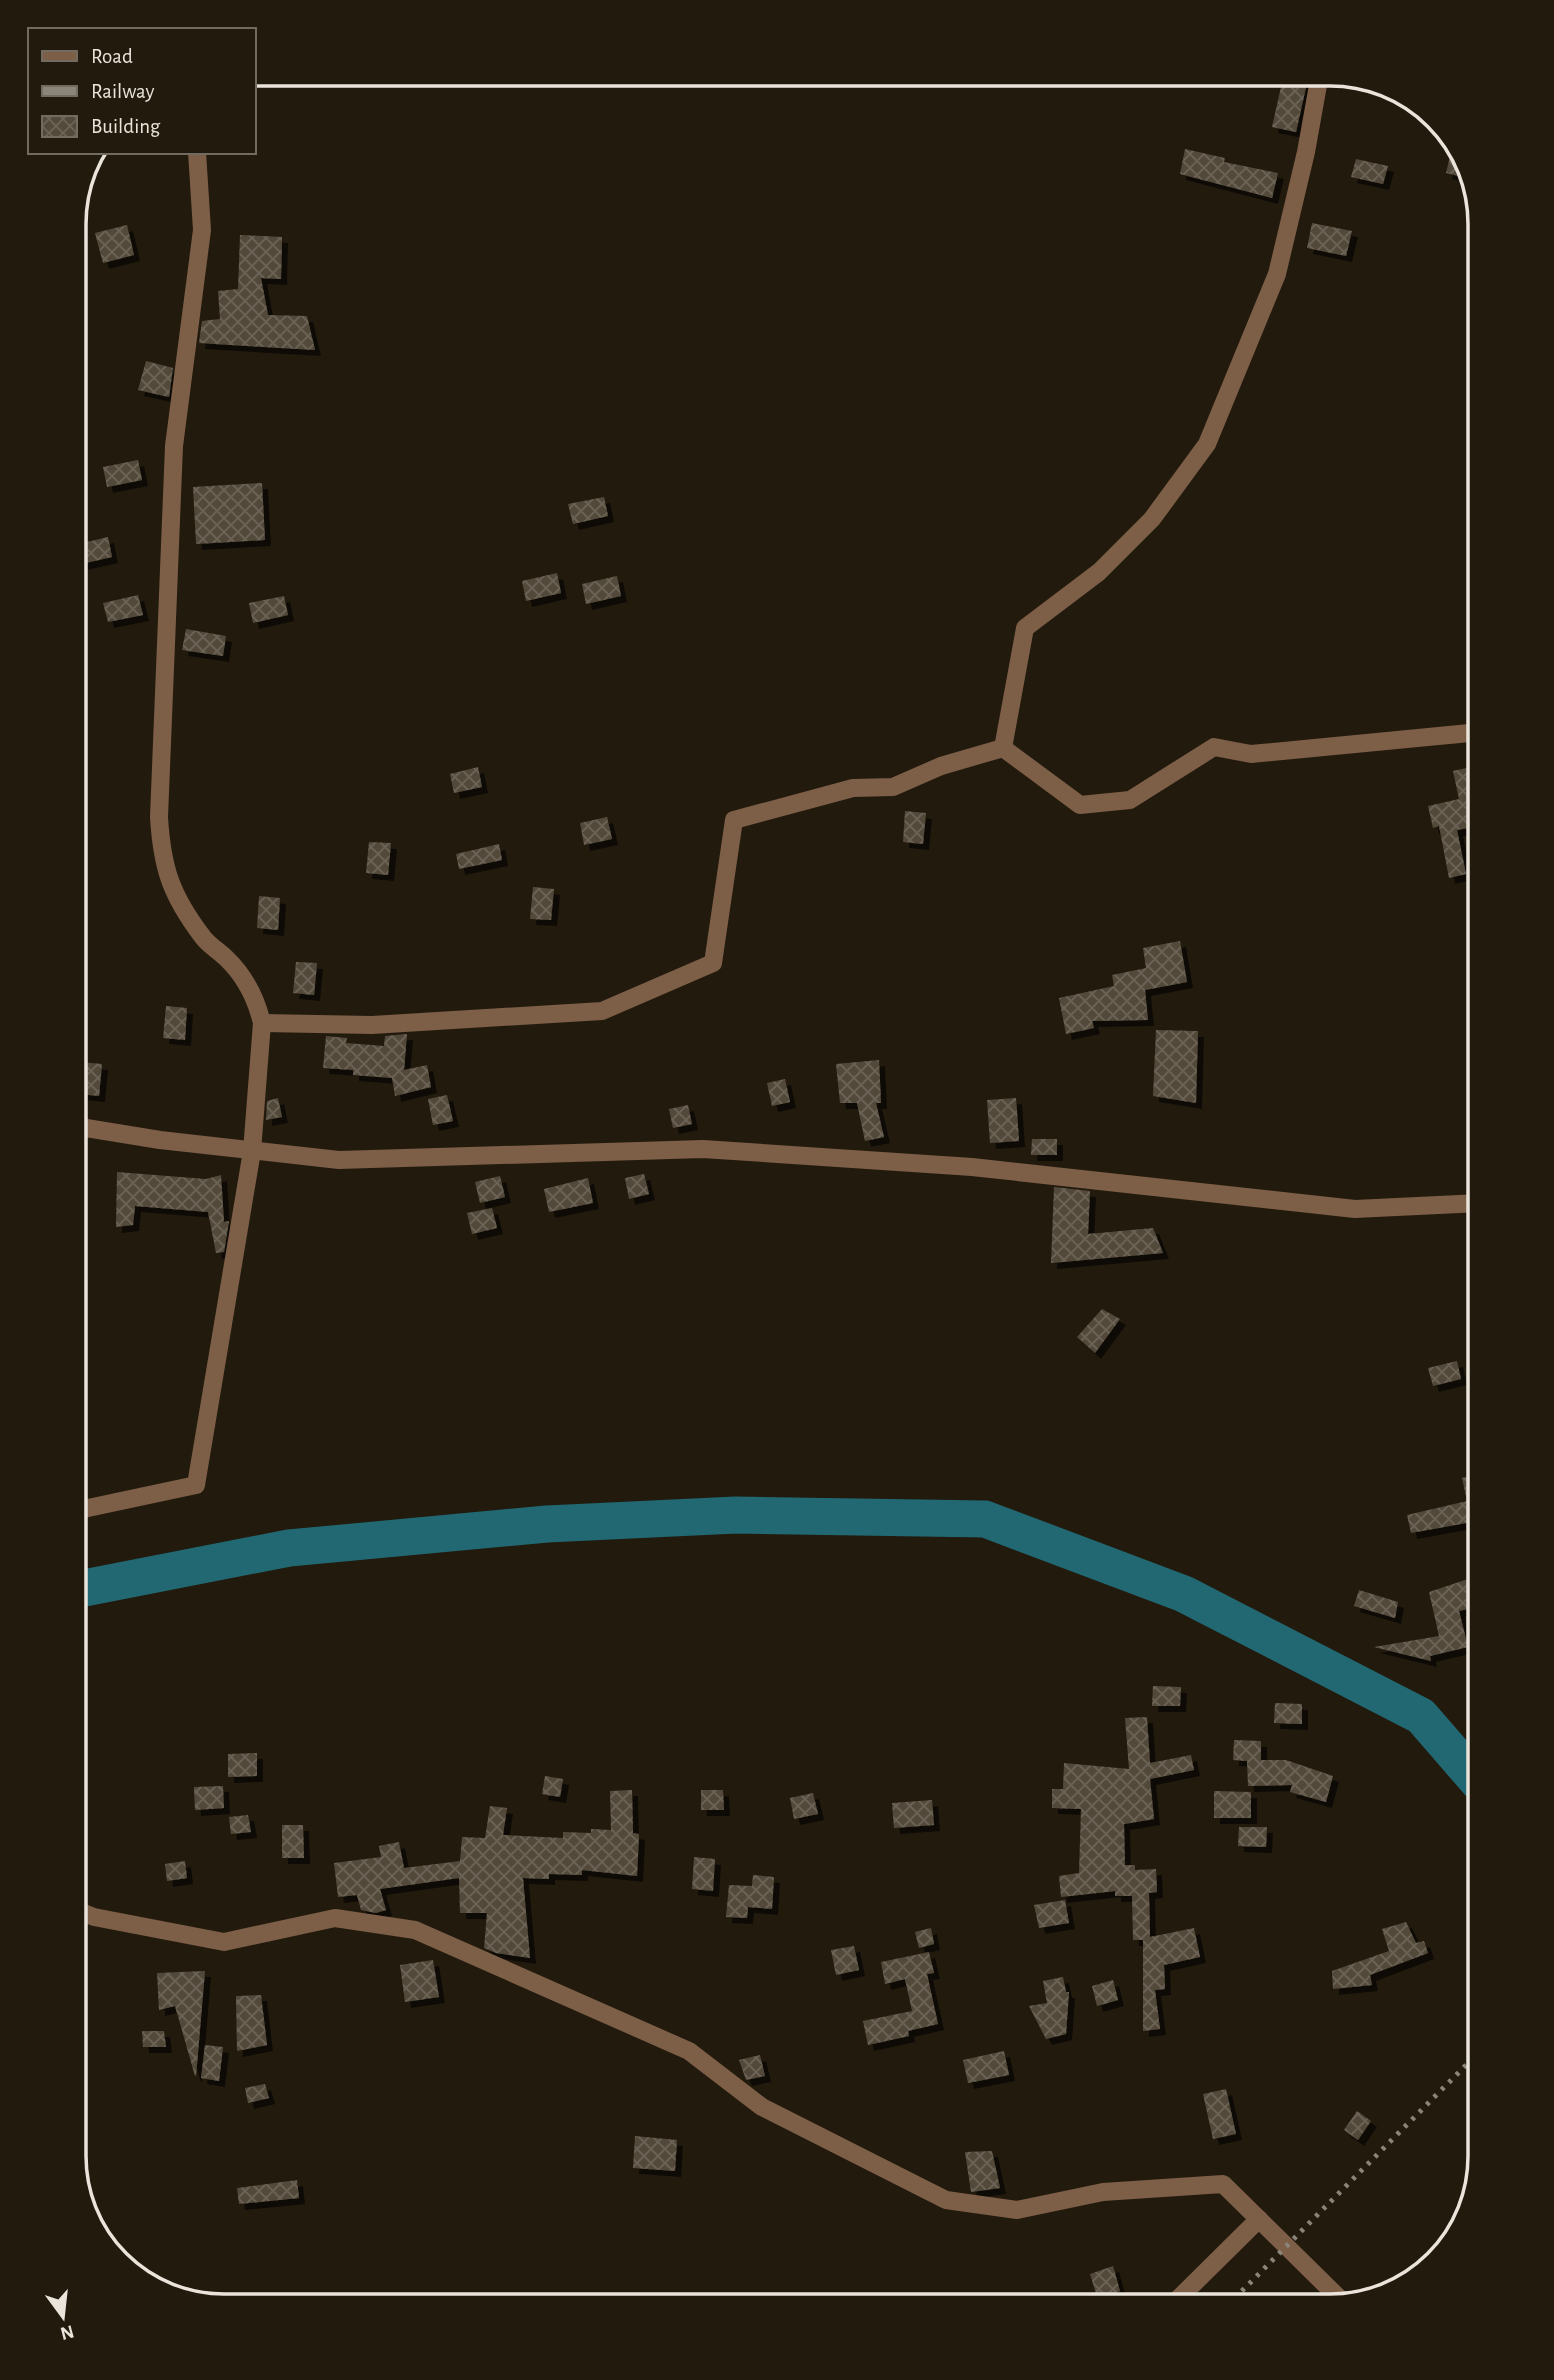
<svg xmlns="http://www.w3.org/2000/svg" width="1554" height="2380" viewBox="0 0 1554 2380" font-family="'Alegreya Sans',sans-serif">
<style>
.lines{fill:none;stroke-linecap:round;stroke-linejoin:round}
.river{stroke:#216873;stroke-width:37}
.building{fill:url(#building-cross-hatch);filter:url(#shadow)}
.minor{stroke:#7d5e47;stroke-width:18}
.rail{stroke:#8b8479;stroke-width:5;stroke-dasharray:3.5 7;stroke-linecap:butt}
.rim{fill:none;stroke:#eae4db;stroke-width:3.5}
</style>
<defs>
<pattern id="building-cross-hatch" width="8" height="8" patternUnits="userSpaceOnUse" patternTransform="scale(1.75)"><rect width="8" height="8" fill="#534a3b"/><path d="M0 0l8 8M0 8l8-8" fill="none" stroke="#6c6457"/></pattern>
<filter id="shadow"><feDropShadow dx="6" dy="6" stdDeviation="0" flood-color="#0009"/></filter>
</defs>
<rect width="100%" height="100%" fill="#221a0d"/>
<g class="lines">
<path class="river" d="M74,1590L289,1548L547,1524L736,1515L985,1519L1184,1594L1421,1716L1480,1784"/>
</g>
<g class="building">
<path d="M1283,78L1307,83L1296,132L1272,127Z"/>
<path d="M1453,144L1465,157L1470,179L1446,173Z"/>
<path d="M1185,149L1225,158L1224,162L1278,173L1272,198L1180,174Z"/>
<path d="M1356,159L1388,166L1383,184L1351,177Z"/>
<path d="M1312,223L1352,231L1346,256L1307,248Z"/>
<path d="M127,225L134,255L103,263L95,233Z"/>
<path d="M240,235L282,237L281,279L261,278L268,315L307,316L315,350L199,343L202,321L220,319L218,291L238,289Z"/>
<path d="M146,361L173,368L169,397L138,390Z"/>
<path d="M138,460L142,480L107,487L103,467Z"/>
<path d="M262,483L265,540L196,544L193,487Z"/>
<path d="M604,497L608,516L573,524L568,504Z"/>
<path d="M108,537L112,557L77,565L74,545Z"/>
<path d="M557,573L561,593L526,601L522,581Z"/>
<path d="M617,576L621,596L586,604L582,584Z"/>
<path d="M138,595L143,615L108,622L103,603Z"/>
<path d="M284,596L288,615L253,623L249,603Z"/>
<path d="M186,629L226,636L223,656L182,650Z"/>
<path d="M1475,766L1480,801L1468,803L1474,827L1457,830L1466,874L1449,878L1439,826L1433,828L1428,806L1459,799L1453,771Z"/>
<path d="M478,767L482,787L454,793L450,774Z"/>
<path d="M905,811L926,813L923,844L903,842Z"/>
<path d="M607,817L612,839L584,845L580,823Z"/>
<path d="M369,842L391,843L388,875L366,873Z"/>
<path d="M499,844L502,860L459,869L456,854Z"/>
<path d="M533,887L554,889L551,920L530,919Z"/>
<path d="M259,896L280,898L278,930L257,928Z"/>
<path d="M1180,941L1187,982L1145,990L1148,1020L1092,1021L1094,1028L1066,1034L1059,998L1114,986L1112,975L1146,968L1143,948Z"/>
<path d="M296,962L317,963L314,995L293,993Z"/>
<path d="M166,1006L187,1008L185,1040L163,1038Z"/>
<path d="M1156,1030L1198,1031L1196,1103L1153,1096Z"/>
<path d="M407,1034L404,1070L427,1065L431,1087L395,1096L392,1078L353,1075V1070L323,1068L326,1036L347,1038L346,1043L384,1046L385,1036Z"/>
<path d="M879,1060L881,1103H876L884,1137L865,1141L857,1103H840L836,1064Z"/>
<path d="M80,1062L102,1064L99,1096L78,1094Z"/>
<path d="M785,1079L790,1102L772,1106L767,1083Z"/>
<path d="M447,1095L453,1121L433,1125L428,1099Z"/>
<path d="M278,1098L282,1117L266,1120L267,1101Z"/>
<path d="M1016,1098L1019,1141L990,1143L987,1100Z"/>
<path d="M688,1105L692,1124L673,1128L669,1109Z"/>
<path d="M1032,1139H1057V1155H1031Z"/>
<path d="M117,1172L206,1179L221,1175L224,1222L229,1221L224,1252L216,1253L208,1212L135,1206L133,1225L116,1227Z"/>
<path d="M644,1174L649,1194L629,1199L625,1178Z"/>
<path d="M500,1176L505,1197L480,1203L475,1182Z"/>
<path d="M588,1178L593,1203L549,1212L544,1189Z"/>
<path d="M1054,1187L1090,1191L1088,1234L1153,1228L1163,1253L1051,1263Z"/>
<path d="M492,1208L497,1228L472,1234L467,1213Z"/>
<path d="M1102,1309L1120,1319L1095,1353L1077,1337Z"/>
<path d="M1457,1361L1461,1379L1433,1386L1428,1368Z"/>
<path d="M1480,1474V1528L1474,1529L1472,1522L1411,1533L1407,1515L1467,1501L1462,1478Z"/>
<path d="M1471,1578L1477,1607L1459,1611L1468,1647L1430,1656L1431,1661L1374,1647L1439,1636L1429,1592Z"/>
<path d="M1359,1590L1398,1602L1395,1618L1354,1606Z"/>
<path d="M1153,1686L1181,1687L1180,1706H1152Z"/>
<path d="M1275,1703L1302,1704V1724L1274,1723Z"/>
<path d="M1147,1717L1150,1763L1191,1755L1194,1770L1150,1779L1154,1819L1124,1824L1125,1865H1135V1870L1156,1869L1157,1892L1149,1893L1150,1937L1194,1928L1200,1957L1164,1965L1165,1989L1155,1990L1160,2029L1143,2031V1940H1133L1132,1896H1115V1891L1061,1897L1059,1876L1079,1873L1081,1809L1052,1808V1789H1063L1064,1763L1129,1769L1125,1718Z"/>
<path d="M1234,1740L1261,1741V1760H1286L1333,1776L1326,1802L1290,1792L1292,1785L1248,1786L1247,1761L1233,1760Z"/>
<path d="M257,1753V1776L228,1777V1754Z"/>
<path d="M545,1776L563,1779L560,1797L542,1794Z"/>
<path d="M223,1786L224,1808L195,1810L194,1787Z"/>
<path d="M632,1790L633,1833L639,1834L637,1876L582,1870V1875L549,1874V1879L523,1878L530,1958L496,1953L484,1948L487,1913H460L459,1878L380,1889L386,1910L376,1913L361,1910L357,1895L338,1897L334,1863L381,1857L379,1846L399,1842L404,1868L460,1861L462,1837L485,1838L490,1806L507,1808L503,1835L563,1838V1832L591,1833V1829L611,1830L610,1791Z"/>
<path d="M701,1790H723L724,1810H701Z"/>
<path d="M1214,1791L1251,1792V1818H1214Z"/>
<path d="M813,1793L818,1814L794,1819L790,1798Z"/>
<path d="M932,1800L934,1825L894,1828L892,1803Z"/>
<path d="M248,1815L251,1832L231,1834L229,1817Z"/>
<path d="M282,1825H303L304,1858H282Z"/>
<path d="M1239,1827H1267L1266,1847L1238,1846Z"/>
<path d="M694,1857L715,1859L713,1891L692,1889Z"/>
<path d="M185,1861L187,1878L167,1881L165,1864Z"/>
<path d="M753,1875L774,1877L772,1909L748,1907L747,1918L726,1917L729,1885L752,1886Z"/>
<path d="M1065,1900L1069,1923L1039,1928L1034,1905Z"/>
<path d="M1406,1922L1416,1943L1424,1941L1428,1953L1370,1975L1372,1985L1333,1989L1332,1971L1389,1951L1382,1929Z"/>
<path d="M931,1928L934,1944L919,1948L915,1932Z"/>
<path d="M854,1946L859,1970L836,1975L831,1950Z"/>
<path d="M929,1952L934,1973L927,1974L938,2024L908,2031L909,2036L868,2045L863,2021L912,2011L905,1979L885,1984L881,1962Z"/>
<path d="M433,1960L439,1997L405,2002L400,1965Z"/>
<path d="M205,1971L196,2076H195L175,2006L159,2010L157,1973Z"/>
<path d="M1063,1977L1066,1992H1069L1066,2034L1046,2039L1029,2006L1047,2003L1043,1981Z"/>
<path d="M1113,1980L1118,2000L1097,2006L1092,1986Z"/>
<path d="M261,1995L267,2045L237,2051L236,1996Z"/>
<path d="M142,2031H164L166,2047H143Z"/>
<path d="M205,2045L223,2047L219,2081L201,2078Z"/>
<path d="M1004,2051L1009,2075L968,2083L963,2060Z"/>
<path d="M760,2055L765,2076L746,2080L739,2060Z"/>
<path d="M265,2084L269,2098L248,2103L245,2088Z"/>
<path d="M1226,2089L1236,2134L1213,2139L1203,2094Z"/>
<path d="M1357,2111L1371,2121L1358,2140L1344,2130Z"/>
<path d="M635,2136L677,2140L675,2171L633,2168Z"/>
<path d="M992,2151L1000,2188L971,2192L965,2152Z"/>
<path d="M297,2180L299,2198L239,2204L237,2188Z"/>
<path d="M1113,2266L1120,2291L1098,2300L1090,2274Z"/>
</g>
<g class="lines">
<g class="minor">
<path d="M1003,748L1025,628L1099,572L1152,519L1207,444L1277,274L1306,152L1320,74"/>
<path d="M262,1023L372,1025L602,1011L713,963L734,820L853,788L893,787L941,766L1003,748L1080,805L1130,800L1214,747L1251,754L1480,732"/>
<path d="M74,1126L160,1140L339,1160L703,1149L972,1167L1355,1209L1480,1203"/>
<path d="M74,1511L196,1485L252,1151L262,1023C256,998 245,976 226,958C218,950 208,945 202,936C171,895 162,868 159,817L174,446L202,230L197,152"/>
<path d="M74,1909L94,1917L224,1942L335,1918L415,1930L689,2051L762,2107L946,2200L1017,2210L1103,2192L1223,2184L1344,2303"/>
<path d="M1171,2306L1259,2219"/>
</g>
<path class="rail" d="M1227,2306L1480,2051"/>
</g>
<path d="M0 0H1554V2380H0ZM224 86H1330A138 138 0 0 1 1468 224V2156A138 138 0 0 1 1330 2294H224A138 138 0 0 1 86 2156V224A138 138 0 0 1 224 86Z" fill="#221a0d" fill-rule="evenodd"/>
<path class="rim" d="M224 86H1330A138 138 0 0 1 1468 224V2156A138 138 0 0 1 1330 2294H224A138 138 0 0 1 86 2156V224A138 138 0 0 1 224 86Z"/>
<rect x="28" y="28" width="228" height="126" fill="#221a0d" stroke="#726b5f" stroke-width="2"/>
<rect x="42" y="51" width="35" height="10" fill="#7d5e47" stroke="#726b5f" stroke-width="2"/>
<text x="91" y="63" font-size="21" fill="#eae4db">Road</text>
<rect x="42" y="86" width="35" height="10" fill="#8b8479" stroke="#726b5f" stroke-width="2"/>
<text x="91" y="98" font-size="21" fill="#eae4db">Railway</text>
<rect x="42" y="116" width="35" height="21" fill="url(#building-cross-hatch)" stroke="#726b5f" stroke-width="2"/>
<text x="91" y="133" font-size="21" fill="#eae4db">Building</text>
<g transform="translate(63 2317) rotate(165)" stroke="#221a0d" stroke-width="5" paint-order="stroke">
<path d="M0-5L12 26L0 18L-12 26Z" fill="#eae4db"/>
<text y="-10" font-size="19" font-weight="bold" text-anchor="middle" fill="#eae4db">N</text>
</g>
</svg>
